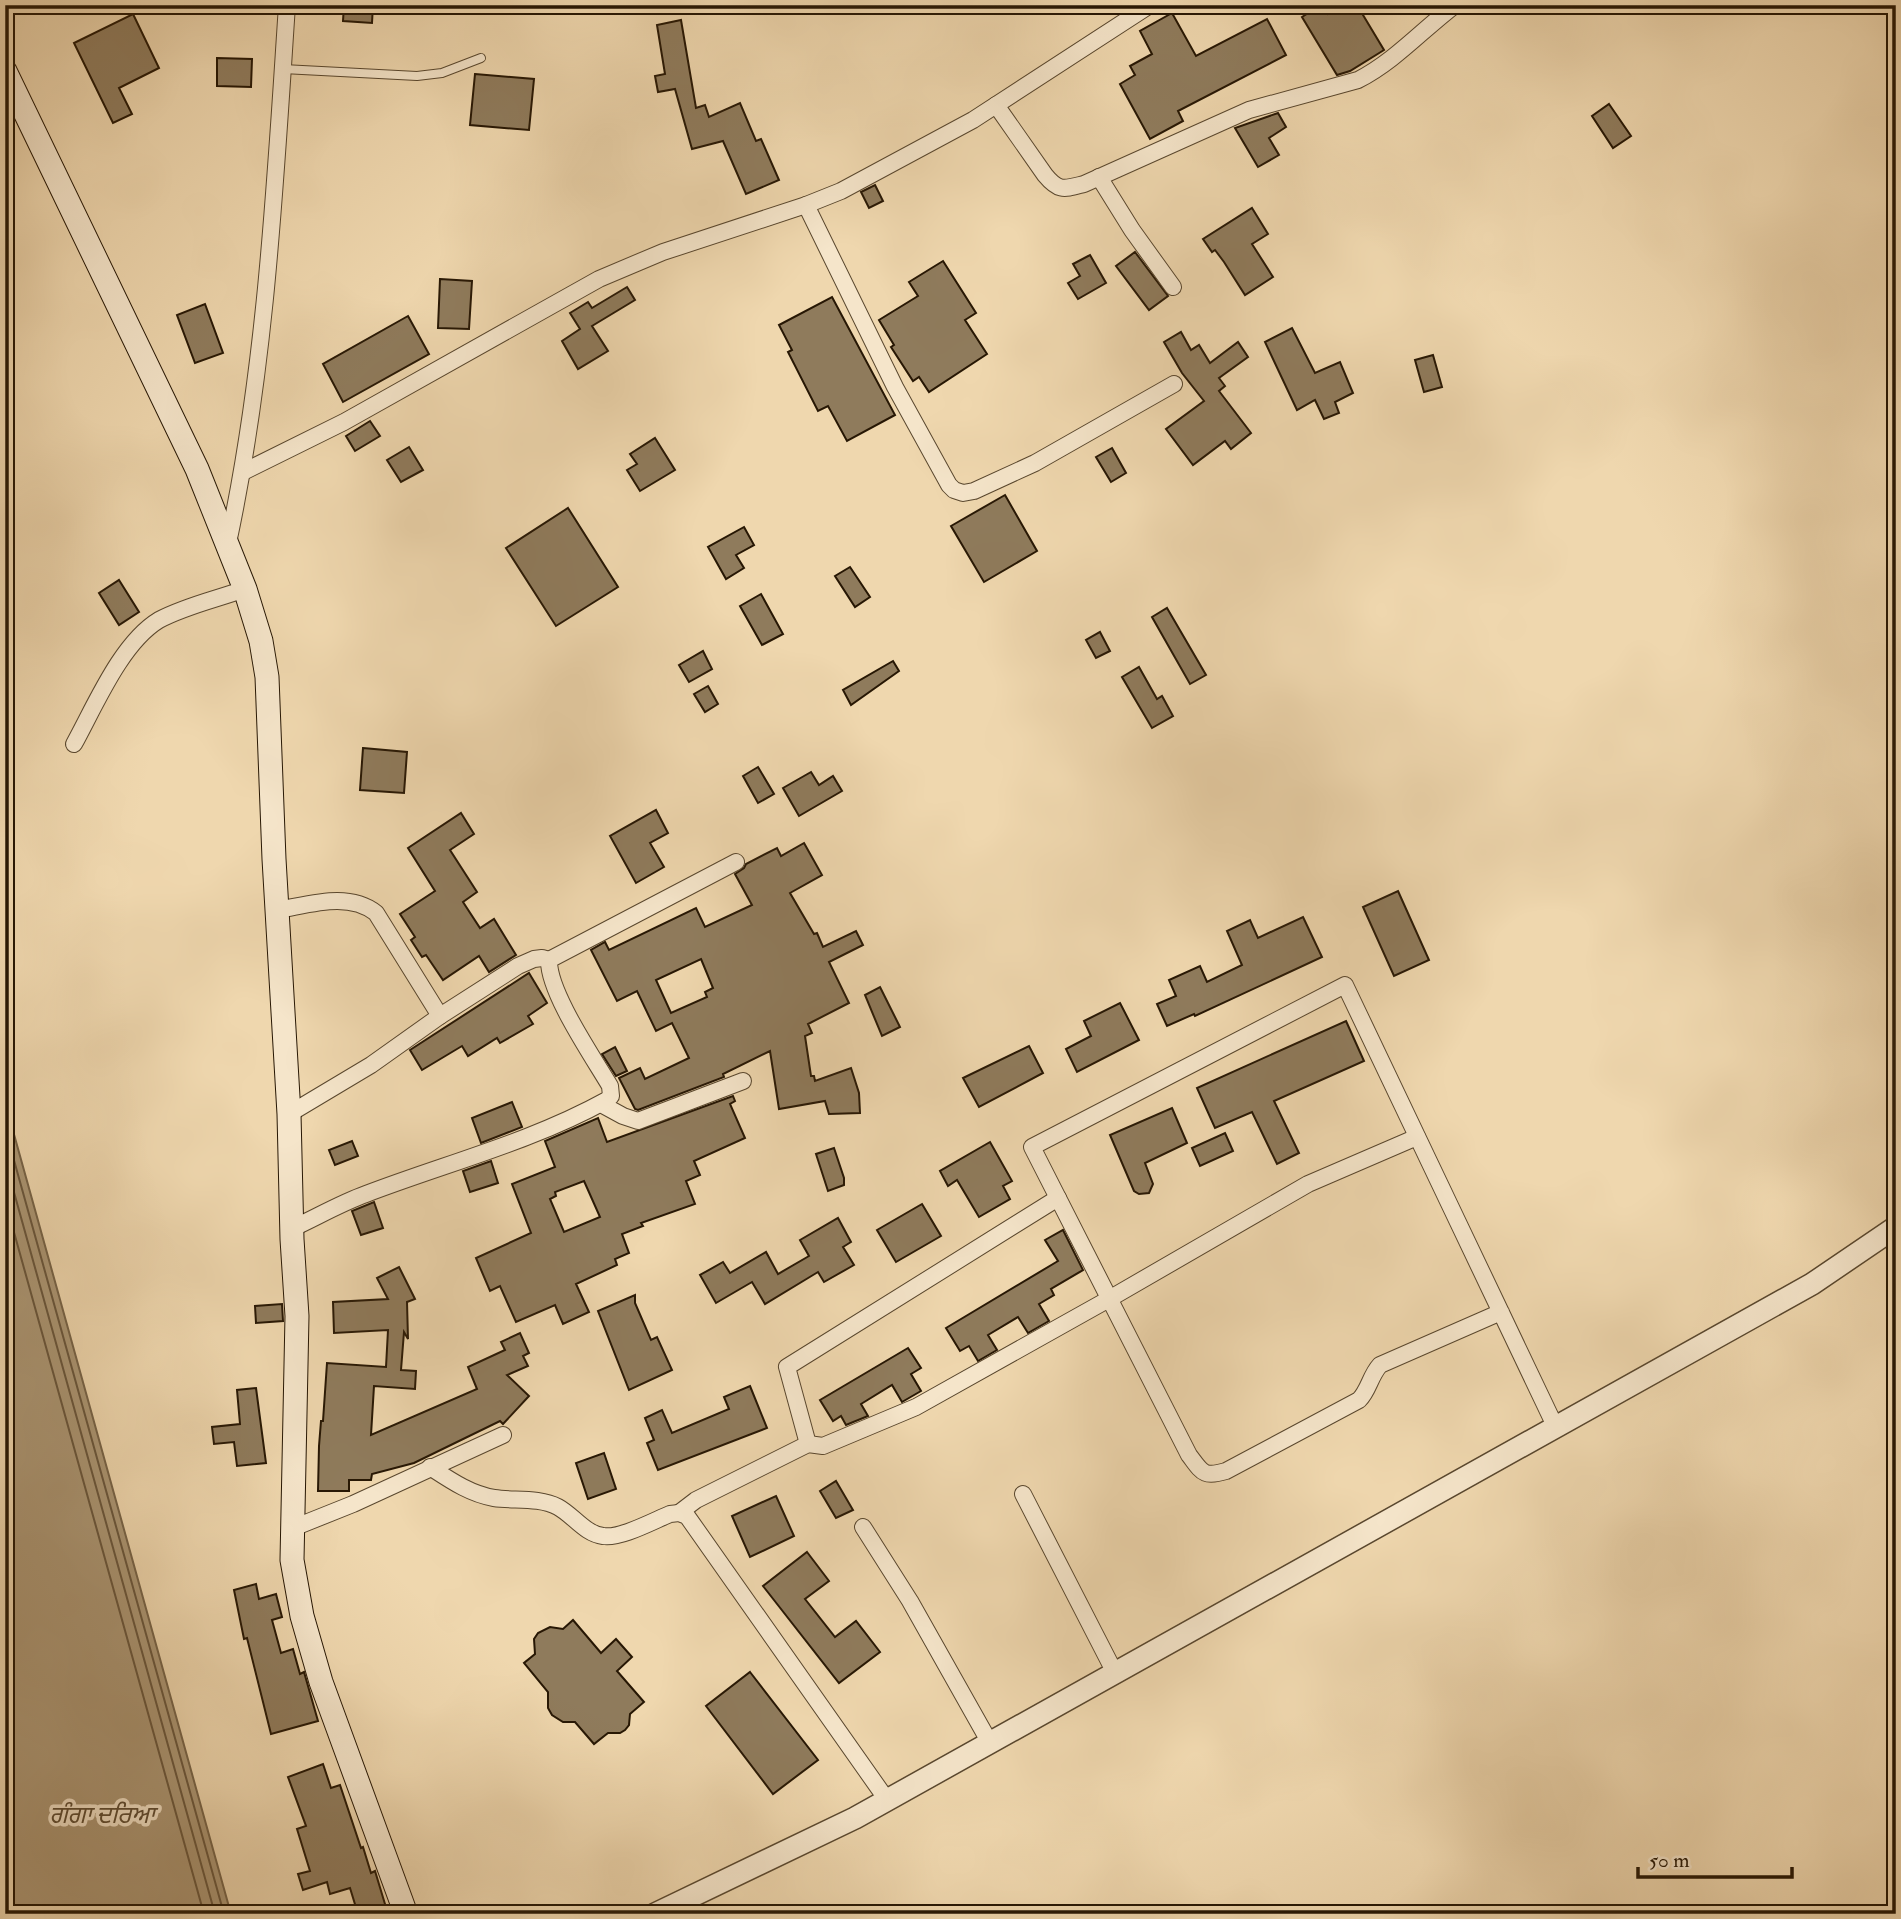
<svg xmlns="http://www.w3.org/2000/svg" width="1901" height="1919" viewBox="0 0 1901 1919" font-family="'IM FELL Double Pica','Noto Sans Gurmukhi',serif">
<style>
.water{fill:#ab9674;stroke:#766347;stroke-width:2}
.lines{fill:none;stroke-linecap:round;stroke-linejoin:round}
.shore{stroke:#69563c;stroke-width:2}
.building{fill:#8f7b5c;stroke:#271704;stroke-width:2;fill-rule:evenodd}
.service-casing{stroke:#59472e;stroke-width:10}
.minor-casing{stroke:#59472e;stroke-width:18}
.tertiary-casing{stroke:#59472e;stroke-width:24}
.secondary-casing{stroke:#271704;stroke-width:25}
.service{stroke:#f5e5ca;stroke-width:8}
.minor{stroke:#f5e5ca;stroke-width:16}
.tertiary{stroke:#f5e5ca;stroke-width:21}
.secondary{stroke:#f5e5ca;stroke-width:23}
.labels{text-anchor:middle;stroke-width:7;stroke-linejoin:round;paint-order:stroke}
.water-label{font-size:24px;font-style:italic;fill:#5c4a31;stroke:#f5e5ca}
</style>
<rect width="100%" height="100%" fill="#efd7ae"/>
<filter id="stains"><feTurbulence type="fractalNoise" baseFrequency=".00286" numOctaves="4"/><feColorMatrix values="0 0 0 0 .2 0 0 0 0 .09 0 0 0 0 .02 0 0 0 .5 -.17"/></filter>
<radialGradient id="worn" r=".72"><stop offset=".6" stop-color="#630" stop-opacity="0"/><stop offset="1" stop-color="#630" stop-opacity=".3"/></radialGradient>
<path class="water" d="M5,1102L231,1914H5Z"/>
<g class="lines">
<g class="shore">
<path d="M5,1128L224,1914"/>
<path d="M5,1160L215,1914"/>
<path d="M5,1200L204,1914"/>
</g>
</g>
<g class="building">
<path d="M344,5H373L372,23L343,21Z"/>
<path d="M1321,5L1328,14L1343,5H1357L1384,50L1350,71L1337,75L1302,17Z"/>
<path d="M1172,13L1196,56L1267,19L1286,55L1178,111L1183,121L1150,139L1120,84L1135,75L1130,66L1152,54L1140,31Z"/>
<path d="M133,14L159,68L119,88L132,114L113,123L74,43Z"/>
<path d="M681,20L696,108L705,105L709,117L740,103L756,141L761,139L779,180L746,194L723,141L692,149L675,89L658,92L655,76L665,74L657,25Z"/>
<path d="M217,58L252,59L251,87L217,86Z"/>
<path d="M475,74L534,79L529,130L470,125Z"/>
<path d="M1609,104L1631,136L1613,148L1592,116Z"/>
<path d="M1278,113L1286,127L1269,138L1279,155L1258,167L1235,128Z"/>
<path d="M875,185L883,201L869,208L861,192Z"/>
<path d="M1252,208L1268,234L1252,244L1273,277L1245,295L1224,262L1215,250L1212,252L1203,239Z"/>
<path d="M1135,252L1168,296L1149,310L1116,266Z"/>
<path d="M1090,255L1106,283L1078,299L1068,283L1080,276L1073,264Z"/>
<path d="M943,261L976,313L965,320L987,354L929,392L919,377L913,381L891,347L894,345L879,320L918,296L909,282Z"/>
<path d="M440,279L472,281L469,329L438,328Z"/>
<path d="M627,287L635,300L592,326L608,351L578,369L562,341L580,329L570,313L588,302L592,308Z"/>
<path d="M832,297L895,415L847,441L828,406L818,411L788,352L792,350L779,325Z"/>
<path d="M205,304L223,353L195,363L177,315Z"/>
<path d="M408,316L429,354L343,402L323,364Z"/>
<path d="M1292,328L1315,373L1340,362L1353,393L1335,402L1339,413L1324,419L1315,400L1297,410L1265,342Z"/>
<path d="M1181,332L1191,350L1199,345L1210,363L1238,342L1248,357L1219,378L1225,386L1219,391L1251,433L1231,449L1225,441L1193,465L1166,429L1204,401L1182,373L1164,342Z"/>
<path d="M1433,355L1442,387L1424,392L1415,360Z"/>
<path d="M370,421L380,436L355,451L346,436Z"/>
<path d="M655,438L675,470L640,491L627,470L637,464L630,454Z"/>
<path d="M409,447L423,470L401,482L387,460Z"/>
<path d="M1112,448L1126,473L1111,482L1096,457Z"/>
<path d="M1005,495L1037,551L984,582L951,526Z"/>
<path d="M568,508L618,587L556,626L506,548Z"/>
<path d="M744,527L754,545L736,555L744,568L726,579L708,547Z"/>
<path d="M850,567L870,597L855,607L835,576Z"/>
<path d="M119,580L139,612L119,625L99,593Z"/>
<path d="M761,594L783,634L762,645L740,606Z"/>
<path d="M1167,608L1206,675L1190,684L1152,617Z"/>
<path d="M1100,632L1110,651L1096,658L1086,640Z"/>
<path d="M703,651L712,669L689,682L679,665Z"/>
<path d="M893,661L899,671L851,705L843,690Z"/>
<path d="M1139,667L1157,699L1162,696L1173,716L1152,728L1122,677Z"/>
<path d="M708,686L718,704L705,712L694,694Z"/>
<path d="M363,748L407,752L404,793L360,790Z"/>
<path d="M758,767L774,794L758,803L743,776Z"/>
<path d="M811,772L819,785L833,776L842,791L799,816L783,788Z"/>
<path d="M656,810L668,833L650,843L664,867L636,883L610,836Z"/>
<path d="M461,813L474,834L450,850L477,892L463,902L480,928L494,919L516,955L489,972L479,956L443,980L426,955L422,957L411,940L415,937L400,914L435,891L408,848Z"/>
<path d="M804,843L822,875L790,893L814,934L817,933L823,947L856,931L863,945L829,962L849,1003L808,1024L812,1033L805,1036L811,1076H814L815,1081L851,1068L859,1093L860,1113L829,1114L825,1101L779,1109L770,1051L723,1074L724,1077L638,1110L635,1109L619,1078L640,1068L645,1079L689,1058L672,1023L656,1031L637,991L617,1001L591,950L605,942L609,950L696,908L705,927L752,905L735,874L744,868L746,864L777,848L781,856ZM701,959L713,988L705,992L707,997L671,1013L656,980Z"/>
<path d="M1398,891L1429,960L1394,976L1363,907Z"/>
<path d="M1303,917L1322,957L1195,1016L1194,1014L1167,1026L1157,1004L1176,996L1169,980L1200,966L1207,982L1242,965L1227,931L1250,920L1258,938Z"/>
<path d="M529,973L547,1003L528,1016L533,1024L500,1043L497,1038L468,1056L462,1046L422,1070L410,1050Z"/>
<path d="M880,987L900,1027L882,1036L865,995Z"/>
<path d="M1120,1003L1139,1040L1077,1072L1066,1049L1091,1036L1084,1021Z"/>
<path d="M1346,1021L1364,1061L1274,1101L1299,1153L1277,1164L1252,1112L1215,1128L1197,1088Z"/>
<path d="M1029,1046L1043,1073L979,1107L963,1078Z"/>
<path d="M615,1047L627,1071L616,1076L602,1054Z"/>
<path d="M733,1096L735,1101L730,1104L745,1138L694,1161L700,1175L686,1181L695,1204L641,1223L643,1226L622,1234L629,1253L615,1259L617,1265L576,1284L589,1312L563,1324L555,1305L516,1322L500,1286L490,1291L476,1258L531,1233L512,1184L555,1167L545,1141L598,1118L607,1142ZM584,1181L600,1217L564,1232L550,1199L556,1196L555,1192Z"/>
<path d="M512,1102L522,1127L481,1143L472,1118Z"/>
<path d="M1172,1108L1187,1143L1145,1163L1153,1184L1149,1193L1139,1194L1134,1191L1110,1135Z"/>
<path d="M1225,1133L1233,1151L1200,1166L1192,1148Z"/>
<path d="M352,1141L358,1156L335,1165L329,1150Z"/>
<path d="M990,1142L1012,1181L1003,1186L1010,1199L979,1217L957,1180L948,1186L940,1171Z"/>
<path d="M834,1148L844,1178V1185L828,1191L816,1154Z"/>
<path d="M491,1161L498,1183L470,1192L463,1171Z"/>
<path d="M374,1202L383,1228L361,1235L352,1211Z"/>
<path d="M922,1204L941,1236L896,1262L877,1230Z"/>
<path d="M838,1218L851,1242L843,1247L854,1265L824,1282L818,1272L765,1304L752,1282L716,1303L700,1275L723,1262L730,1273L766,1252L778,1274L809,1256L800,1240Z"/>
<path d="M1063,1230L1083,1270L1051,1289L1054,1295L1039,1304L1049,1321L1028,1333L1018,1317L988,1335L997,1350L978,1361L969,1346L960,1351L946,1328L1058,1261L1045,1240Z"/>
<path d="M399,1267L415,1299L407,1302L408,1339L404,1332L401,1370L416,1371L415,1389L374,1386L371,1435L477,1389L468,1367L505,1350L501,1342L520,1333L529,1353L523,1356L528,1366L507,1375L529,1396L503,1424L500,1421L414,1463L372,1474L371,1480H349V1491H318L319,1446L321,1421H323L327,1363L386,1367L388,1330L334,1333L333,1302L388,1299L377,1278Z"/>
<path d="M635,1295V1303L651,1340L657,1337L672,1370L629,1390L598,1311Z"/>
<path d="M282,1304L283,1321L256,1323L255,1306Z"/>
<path d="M908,1348L921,1368L911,1374L921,1391L902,1402L892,1385L861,1404L868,1416L846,1425L841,1416L833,1421L820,1400Z"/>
<path d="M750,1386L767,1428L658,1470L647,1443L654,1440L645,1418L662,1410L672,1433L729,1409L724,1397Z"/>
<path d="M256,1388L266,1463L237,1466L234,1442L214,1444L212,1427L240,1424L237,1390Z"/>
<path d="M604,1453L616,1489L588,1499L576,1463Z"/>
<path d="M836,1481L853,1510L836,1518L820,1491Z"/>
<path d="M776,1496L794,1536L750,1557L732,1516Z"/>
<path d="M807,1552L829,1581L805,1599L835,1637L856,1621L880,1652L839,1683L763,1586Z"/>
<path d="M256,1584L259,1599L276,1594L282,1617L272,1620L281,1653L293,1649L300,1674L304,1672L318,1721L271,1734L247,1638L244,1639L234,1590Z"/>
<path d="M573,1620L601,1653L616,1639L632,1657L617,1671L644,1702L630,1714L629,1725L625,1730L620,1733H608L594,1744L575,1722H563L552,1715L548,1708V1692L524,1663L535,1654L534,1639L538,1633L550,1627L563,1629Z"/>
<path d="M750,1672L818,1760L773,1794L706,1706Z"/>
<path d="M323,1764L331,1788L340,1785L361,1848L363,1847L371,1873L375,1871L388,1914H358L350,1888L330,1894L327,1882L303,1890L298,1874L310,1871L297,1829L306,1826L288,1777Z"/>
</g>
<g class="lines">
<g class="service-casing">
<path id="service" d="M283,69L417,76L442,73L481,58"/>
</g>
<g class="minor-casing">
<g id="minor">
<path d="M996,105L1045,175C1059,192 1064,189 1084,184L1249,110L1358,80C1395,61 1422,30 1455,5"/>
<path d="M1099,177L1132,230L1173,287"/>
<path d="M806,205L895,387L949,485L954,490L963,493L974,491L1035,463L1174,384"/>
<path d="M243,472L344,422L599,279L663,252L806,205L841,191L973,120L1150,5"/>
<path d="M228,543C266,366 275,185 287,5"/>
<path d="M74,744C95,706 121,643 159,620C185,606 217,599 245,589"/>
<path d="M277,910C309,905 348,891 376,913L440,1016"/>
<path d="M601,1104L623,1116L638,1121L743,1081"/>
<path d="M289,1114L371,1065L440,1016L518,966L534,959L542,958L549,960"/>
<path d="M293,1228C317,1217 341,1203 366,1194C447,1163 531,1142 607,1100L611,1096L610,1086C593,1057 548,992 549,960L736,862"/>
<path d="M1501,1312L1380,1365C1370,1376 1369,1390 1359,1400L1226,1471C1203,1478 1202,1472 1189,1455L1032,1147L1345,985C1415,1133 1486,1280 1556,1428"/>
<path d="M808,1444L787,1367L1058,1198"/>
<path d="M430,1467C450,1480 470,1494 494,1498C514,1501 539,1497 558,1507C573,1515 585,1534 603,1536C620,1539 653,1521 670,1514L679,1513L687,1516L887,1800"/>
<path d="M1023,1494L1115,1673"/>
<path d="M679,1513L696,1500L808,1444L823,1446L916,1407L1109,1299L1308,1184L1417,1137"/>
<path d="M863,1527L910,1601L990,1743"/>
<path d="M293,1528L353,1504L503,1435"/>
</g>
</g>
<g class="tertiary-casing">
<path id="tertiary" d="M655,1914L855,1818L1812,1284L1896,1227"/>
</g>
<g class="secondary-casing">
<path id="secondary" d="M5,71L197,469L245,589L261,641L267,677L274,859L289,1114L292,1239L297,1316L292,1560L302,1616L321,1682L406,1914"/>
</g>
<use href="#service" class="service"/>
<use href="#minor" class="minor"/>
<use href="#tertiary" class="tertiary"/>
<use href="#secondary" class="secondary"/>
</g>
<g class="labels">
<g class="water-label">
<text x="102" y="1823">ਗੰਗਾ ਦਰਿਆ</text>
</g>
</g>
<rect width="1901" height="1919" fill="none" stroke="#efd7ae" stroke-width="28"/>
<rect x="7" y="7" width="1887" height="1905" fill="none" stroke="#271704" stroke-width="3.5"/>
<rect x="14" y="14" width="1873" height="1891" fill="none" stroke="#271704" stroke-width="2"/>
<path d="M1638 1867v10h154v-10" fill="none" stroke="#271704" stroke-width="3.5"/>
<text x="1649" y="1867" font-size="21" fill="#271704" stroke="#f5e5ca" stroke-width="5" paint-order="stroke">50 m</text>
<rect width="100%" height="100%" filter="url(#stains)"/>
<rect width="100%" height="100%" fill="url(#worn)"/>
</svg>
